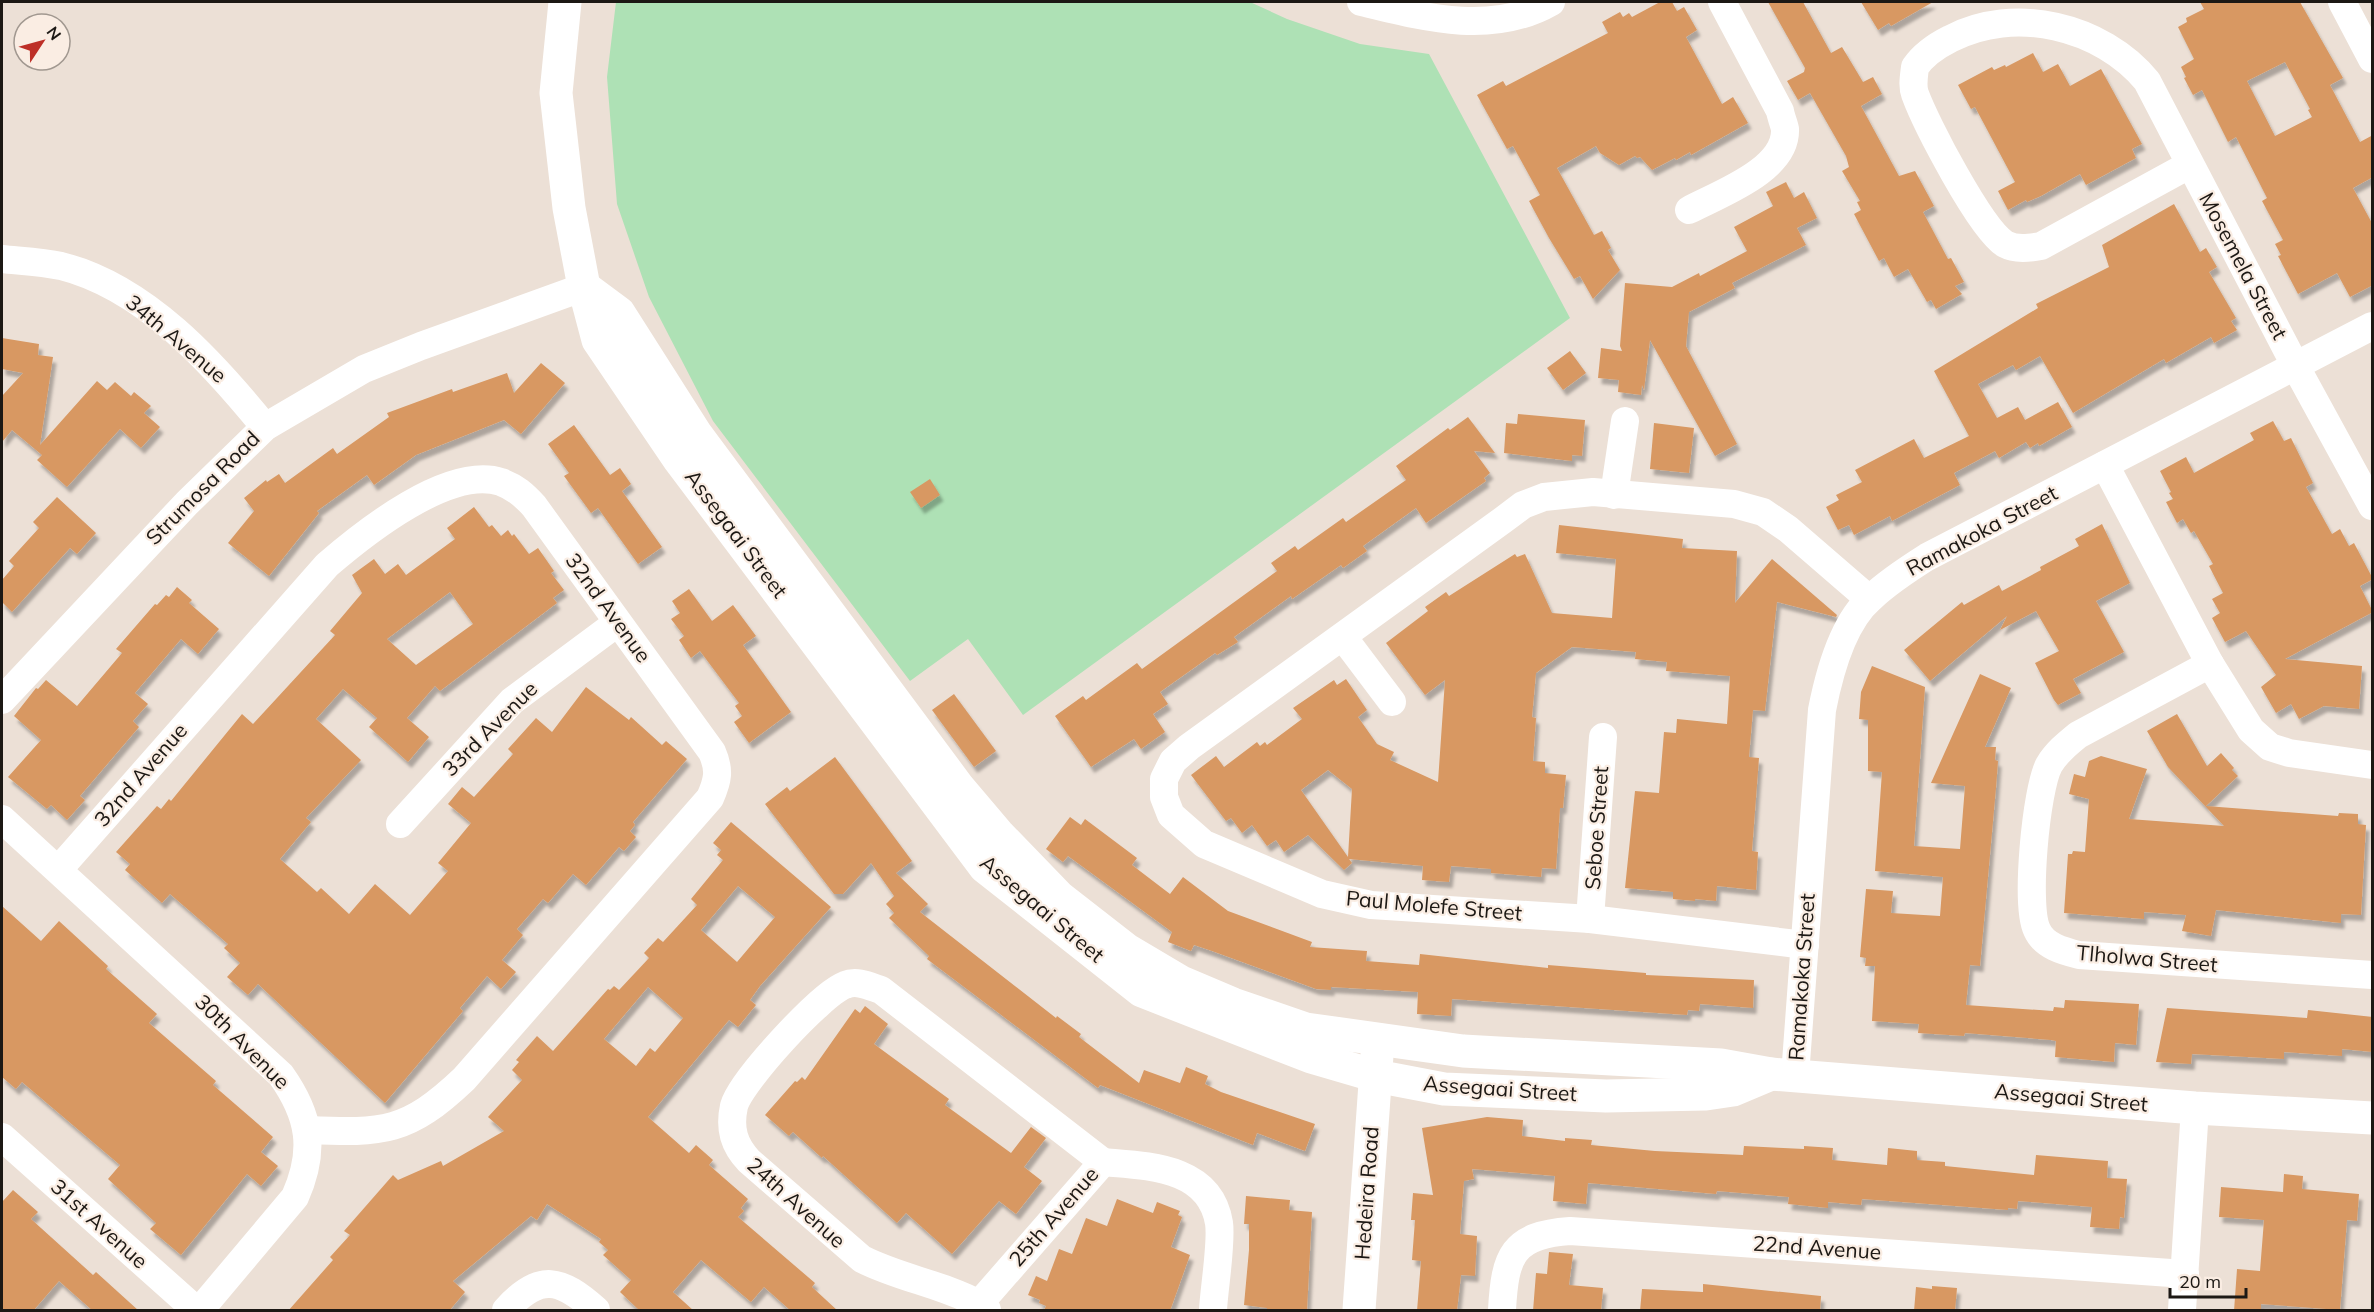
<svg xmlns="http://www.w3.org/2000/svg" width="2374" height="1312" viewBox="0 0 2374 1312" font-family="Mulish,sans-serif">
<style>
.green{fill:#aee1b5}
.building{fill:#d89862;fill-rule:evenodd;filter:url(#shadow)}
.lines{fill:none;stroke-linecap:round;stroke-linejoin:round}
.minor{stroke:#fff;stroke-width:28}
.tertiary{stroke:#fff;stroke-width:33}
.labels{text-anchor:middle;stroke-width:4.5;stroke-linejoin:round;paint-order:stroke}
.street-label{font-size:21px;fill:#1c1814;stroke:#faede3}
</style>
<defs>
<filter id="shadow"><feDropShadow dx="3.5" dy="6" stdDeviation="1.5" flood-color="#0004"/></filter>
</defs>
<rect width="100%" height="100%" fill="#ece0d6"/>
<path class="green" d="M616,2H1250L1287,19L1360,44L1429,54L1570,318L1023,715L968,639L910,681L713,421L649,297L617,204L607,77Z"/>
<g class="building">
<path d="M1660,2H1672L1677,11L1684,7L1697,30L1686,37L1722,104L1733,97L1748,123L1691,155L1690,152L1676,160L1675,158L1652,170L1640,157L1637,158L1635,156L1619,165L1600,153L1596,146L1557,168L1594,235L1602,231L1611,248L1608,250L1620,270L1593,299L1580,276L1574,279L1549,238L1529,201L1540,195L1513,146L1507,149L1477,95L1503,81L1506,86L1608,33L1602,22L1620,12L1623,17L1629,13L1632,17Z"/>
<path d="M1768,2H1803L1831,53L1842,47L1863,82L1873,77L1882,94L1861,106L1899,176L1915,171L1934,206L1923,212L1948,259L1951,258L1964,282L1955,286L1962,294L1936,309L1931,300L1927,302L1908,269L1894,277L1884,258L1879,261L1854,214L1861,210L1857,202L1860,201L1842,171L1849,167L1846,156L1810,93L1798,100L1787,81L1804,72L1805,68Z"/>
<path d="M1861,2H1933L1891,26L1889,23L1878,30Z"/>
<path d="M2200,2H2300L2343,78L2330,85L2360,142L2373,135V177L2353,188L2373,225V285L2350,297L2337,273L2298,294L2278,256L2281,255L2275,244L2283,240L2262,201L2267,198L2236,137L2228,142L2202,90L2193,95L2184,78L2186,77L2181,67L2194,59L2178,27L2187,22L2186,18L2204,9ZM2285,62L2310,109L2308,110L2312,117L2275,136L2247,81Z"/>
<path d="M2033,53L2043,72L2058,64L2070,86L2101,69L2142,144L2132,149L2136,158L2086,185L2080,174L2041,196L2027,202L2026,200L2008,210L1998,191L2015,182L1975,107L1971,109L1958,85L1992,67L1994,70L2005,65L2006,67Z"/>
<path d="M1786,182L1794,198L1804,192L1817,218L1797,228L1806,245L1732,283L1735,288L1689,312L1686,346L1737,444L1715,456L1650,340L1644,390L1642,385L1641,395L1618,392L1619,380L1598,378L1601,348L1622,351L1620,346L1625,283L1672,287L1699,273L1700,276L1747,251L1734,227L1773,206L1766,192Z"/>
<path d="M2174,204L2200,252L2206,248L2217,267L2209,272L2236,318L2231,321L2237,330L2214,343L2211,337L2166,363L2164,359L2073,413L2040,356L2016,370L2013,365L1978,384L1997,418L2018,407L2025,420L2058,402L2072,427L2039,446L2038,443L2030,448L2026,442L1999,458L1995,451L1954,473L1960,485L1892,521L1890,516L1854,535L1849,525L1838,530L1826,507L1839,500L1836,495L1862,482L1855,470L1914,439L1924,458L1969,436L1934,371L2038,308L2036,304L2109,267L2102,245Z"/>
<path d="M2,338L39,344L38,355L53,357L40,445L97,381L107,390L115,382L131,396L134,392L151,406L144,413L160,427L141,448L120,429L67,487L37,460L42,455L12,430L2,442V396L23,373L2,369Z"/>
<path d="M1570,351L1586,373L1563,390L1547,368Z"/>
<path d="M541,363L565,383L521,434L504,420L416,455L374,485L367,475L317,511L319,513L269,576L228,543L254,511L244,498L266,480L267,482L279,474L285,483L333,448L337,454L389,417L387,413L452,389L453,392L507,373L514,393Z"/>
<path d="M1518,414L1585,420L1582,456L1572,455V461L1504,453L1506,423L1517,424Z"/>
<path d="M1468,417L1495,453L1474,451L1490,473L1484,478L1486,481L1426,523L1416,508L1363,546L1367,551L1343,568L1341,565L1292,599L1291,596L1234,637L1238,642L1217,655L1215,653L1160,692L1168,704L1153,714L1165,732L1141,749L1134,739L1091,767L1055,716L1083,696L1086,700L1137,663L1142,669L1277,571L1271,563L1295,546L1298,550L1343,518L1346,522L1406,480L1396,466L1448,428L1450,430Z"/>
<path d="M2273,421L2284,441L2291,438L2313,483L2306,487L2332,534L2340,529L2349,546L2354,543L2373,579L2360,586L2373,612L2285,659L2362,666L2359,709L2324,706L2299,719L2291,704L2276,713L2261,687L2276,675L2246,631L2225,642L2212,618L2220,613L2212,599L2223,593L2209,566L2213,564L2194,531L2191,533L2183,519L2177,523L2166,502L2173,499L2169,493L2171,492L2160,471L2186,457L2194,473L2254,440L2250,433Z"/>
<path d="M1654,423L1694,428L1689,473L1650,469Z"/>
<path d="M574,425L610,475L620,468L631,484L622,491L662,547L638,564L598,508L591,513L564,476L569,473L548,444Z"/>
<path d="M930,479L940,495L921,508L910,492Z"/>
<path d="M57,497L96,533L77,554L70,548L12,612L2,602V580L14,566L9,561L39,528L33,522Z"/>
<path d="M474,507L489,527L492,525L501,536L508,530L512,536L514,534L529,554L538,548L554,571L551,573L564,590L553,598L557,603L440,691L435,686L407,718L429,737L408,762L369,727L377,718L343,689L316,719L361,760L306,818L311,822L280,859L317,892L321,888L349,914L375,884L410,915L448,871L438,863L471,823L448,804L462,787L474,797L513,754L508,749L536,718L552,732L586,687L629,720L631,717L662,745L666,741L687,759L633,822L635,825L630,831L636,837L624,851L619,847L586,885L573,874L548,903L543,899L517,929L523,935L502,960L516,972L501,989L487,976L460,1008L463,1011L385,1103L258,984L248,995L227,977L240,963L224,948L228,944L170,894L162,903L125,870L130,864L116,852L157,806L161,809L169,799L171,801L242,714L253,724L335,635L330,631L362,593L352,575L374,559L385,574L398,564L406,575L455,539L447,528ZM450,592L473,624L416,665L387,639Z"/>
<path d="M2102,524L2130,583L2096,601L2124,652L2073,679L2081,693L2058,705L2054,700L2035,663L2059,651L2036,611L2000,630L2007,616L1930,681L1904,650L1962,602L1964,605L1999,585L2002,591L2041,570L2040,567L2079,546L2075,539Z"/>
<path d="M1559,525L1683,539L1682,548L1737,551L1735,603L1772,559L1837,615L1836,617L1777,602L1765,711L1753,710L1749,757L1759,758L1752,851L1758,852L1756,890L1717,886L1716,901L1695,899V901L1673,899V892L1625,888L1635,791L1659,793L1664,732L1676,733L1677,719L1727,724L1730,676L1666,671L1667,662L1635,659L1636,652L1572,647L1536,673L1532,717L1536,718L1533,761L1545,762V773L1566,775L1563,808H1560L1556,869L1542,868L1541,877L1491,873V869L1451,866L1449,882L1422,880L1423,866L1349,859L1352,863L1344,870L1308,835L1284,852L1276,840L1267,846L1252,825L1242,833L1231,818L1226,821L1191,775L1216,756L1224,767L1257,742L1260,746L1265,742L1267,745L1302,719L1293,708L1334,680L1337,685L1346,679L1367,710L1358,717L1377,744L1394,752L1390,760L1438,782L1445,680L1425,695L1386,643L1428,611L1425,607L1446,592L1449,596L1515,554L1517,557L1525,554L1552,613L1612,618L1616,559L1556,553ZM1328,770L1352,789L1348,857L1301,790Z"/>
<path d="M177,587L192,600L189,603L219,629L198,654L181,639L135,693L148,704L133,721L139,727L80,796L85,800L67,820L51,805L47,809L8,777L41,740L14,716L36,688L38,689L46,680L77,706L122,653L116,649L155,604L157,605L166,595L169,597Z"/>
<path d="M689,589L712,621L733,605L756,636L743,645L791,712L749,743L734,722L742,716L735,706L739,703L700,651L691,658L679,640L684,636L671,619L680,613L672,601Z"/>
<path d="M1872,666L1925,687L1914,846L1960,849L1965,786L1931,783L1980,674L2011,688L1985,747H1996L1995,760L1998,761L1996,788L1980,966L1970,965L1966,1005L2053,1011L2054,1007L2064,1008L2065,1000L2139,1004L2136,1045L2115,1043L2114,1062L2055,1057L2056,1041L2051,1040L1965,1033L1964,1036L1918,1033L1919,1024L1872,1021L1875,966H1865L1866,958L1860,957L1866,889L1893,891L1891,913L1940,916L1943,877L1875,871L1882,772L1868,771V720L1859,719L1861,692Z"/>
<path d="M954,694L996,751L974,767L932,710Z"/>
<path d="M2177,714L2207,766L2221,753L2234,768L2232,770L2238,776L2206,806L2338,816L2339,813L2358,814V824L2366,825L2361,915L2341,914V923L2216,910L2211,936L2182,931L2186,915L2144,912V919L2064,913L2068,854H2072L2073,851L2085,852L2089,799L2069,794L2074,774L2085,777L2089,761L2101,756L2147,769L2129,819L2224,826L2168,767L2147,731Z"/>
<path d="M835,757L912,861L896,873L928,904L920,912L1056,1018L1057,1016L1081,1034L1079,1037L1139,1083L1144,1070L1180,1083L1186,1067L1208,1076L1205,1084L1221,1092L1315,1124L1305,1151L1257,1133L1253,1145L1100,1085L1098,1088L927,959L929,956L889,918L894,913L886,904L894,896L871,863L843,894H834L765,804L787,787L790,791Z"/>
<path d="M1070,817L1081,825L1085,819L1137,858L1132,865L1170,894L1183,877L1228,911L1312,942L1310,947L1367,951L1366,961L1419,965L1420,954L1548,968V965L1646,973V975L1754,980L1753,1008L1700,1004L1699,1011L1688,1010L1687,1015L1452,999L1451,1016L1417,1014L1418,992L1331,987V990L1316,989L1212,951L1194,945L1191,951L1168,942L1172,932L1068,856L1063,862L1046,849Z"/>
<path d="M731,822L831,907L760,986L750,1000L756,1005L738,1027L729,1020L648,1117L689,1153L696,1145L713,1160L709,1165L748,1199L741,1208L744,1211L738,1217L815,1283L812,1287L838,1311H791L764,1287L751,1302L701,1260L673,1292L694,1311H640L620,1292L631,1280L603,1255L608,1250L599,1242L601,1239L547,1204L537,1220L531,1216L453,1281L465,1292L449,1311H288L333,1260L330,1257L350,1235L344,1231L393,1175L398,1180L441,1161L443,1166L504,1131L488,1117L522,1080L512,1070L519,1062L516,1060L537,1036L553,1051L608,989L610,990L614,986L619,990L649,958L644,953L658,938L663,942L697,905L691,899L723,860L717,855L721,850L713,843ZM738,886L775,917L737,962L701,930ZM648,987L683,1018L655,1052L650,1048L636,1066L604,1039Z"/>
<path d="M2,906L41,941L59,921L108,966L106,969L157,1014L149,1023L216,1081L213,1085L273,1137L261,1152L278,1166L261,1186L247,1174L181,1255L150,1229L156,1223L108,1179L120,1165L22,1082L16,1089L2,1077Z"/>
<path d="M865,1006L888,1024L874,1044L949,1099L945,1105L1011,1153L1031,1127L1046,1138L1024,1167L1042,1181L1016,1214L999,1201L952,1254L906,1213L897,1223L823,1156L822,1158L793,1132L789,1136L765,1115L795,1081L797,1082L802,1077L805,1080L855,1009L860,1013Z"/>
<path d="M2167,1008L2307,1018L2308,1010L2373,1017V1052L2342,1049V1056L2284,1052V1059L2192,1054L2191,1064L2156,1062Z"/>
<path d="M1487,1117L1523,1120L1522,1136L1565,1141V1138L1592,1140L1591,1145L1655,1151L1743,1155L1744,1146L1804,1149V1146L1833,1148L1832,1160L1887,1165L1888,1148L1917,1151V1160L1945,1162V1166L2034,1175L2036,1155L2108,1161L2107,1178L2127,1179L2124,1218L2120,1217L2119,1229L2090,1227L2092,1207L2018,1201L2017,1209L2008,1208V1210L1862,1199L1861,1205L1828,1202V1208L1788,1204L1789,1197L1717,1191L1716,1194L1588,1183L1586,1204L1553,1201L1555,1176L1472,1169L1474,1179L1464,1181L1460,1234L1477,1236L1475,1276L1461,1275L1457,1311H1417L1421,1261L1412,1260L1415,1220H1411L1413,1193L1433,1195L1422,1128Z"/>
<path d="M2284,1174L2303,1176L2302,1189L2359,1194L2357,1221L2347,1220L2340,1310L2261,1304V1311H2234L2237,1269L2260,1271L2264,1220L2219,1217L2221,1187L2283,1192Z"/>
<path d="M13,1190L38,1212L31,1219L93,1275L96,1272L139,1311H93L59,1281L33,1311H2V1202Z"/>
<path d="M1246,1196L1290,1200L1289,1210L1312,1212L1307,1311H1267V1308L1244,1305L1249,1250V1224H1244Z"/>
<path d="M1117,1199L1153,1213L1157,1202L1180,1211L1178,1215L1182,1217L1171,1247L1190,1255L1170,1311H1044L1046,1306L1039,1303L1040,1300L1028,1295L1036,1276L1047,1281L1059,1249L1072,1254L1086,1218L1107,1226Z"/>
<path d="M1549,1252L1573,1254L1569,1285L1603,1288L1601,1311H1533L1536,1273L1547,1274Z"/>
<path d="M1703,1284L1821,1296L1820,1311H1640L1642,1289L1703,1292Z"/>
<path d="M1932,1286L1957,1288L1955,1311H1914L1916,1287L1932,1289Z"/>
</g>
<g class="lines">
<g class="minor">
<path d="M1361,2C1423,17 1492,36 1551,2"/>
<path d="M2342,2L2372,59"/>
<path d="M2189,165L2041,246C2029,248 2016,250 2005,244C1980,228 1926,124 1915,94C1912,86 1914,76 1915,67C1924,54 1936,46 1950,39C2014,5 2102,26 2147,81L2296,367L2372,506"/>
<path d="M1689,210C1719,194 1787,170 1785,129C1784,124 1781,117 1780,111L1722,2"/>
<path d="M2,259C21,261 42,262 61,266C145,287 213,363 265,427"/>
<path d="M2105,465L2210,664L2251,730L2270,747L2289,753L2372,765"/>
<path d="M1614,495L1625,421"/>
<path d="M1343,637L1392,702"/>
<path d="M2210,664L2078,735C2067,744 2056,753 2049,765C2036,789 2025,906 2037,930C2044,946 2063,951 2079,955L2372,975"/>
<path d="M2,700L187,503L265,427L364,369L421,346L584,287"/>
<path d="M2,819L281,1075C310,1116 316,1150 295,1197L200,1310"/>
<path d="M400,824L512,701L617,623"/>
<path d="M59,869L327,565C364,533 449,465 501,482C515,487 524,495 534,506L712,752C720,770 718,780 710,798L464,1079C407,1133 384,1133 308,1130"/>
<path d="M1590,919L1603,737"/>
<path d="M1805,945L1590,919L1371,905L1322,894L1204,844L1171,815L1164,797V779L1173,761L1189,747L1503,520L1523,505L1544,497L1593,492L1734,504L1763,512L1788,529L1869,599"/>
<path d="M1795,1076L1822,710C1829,674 1842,623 1871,598C1888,582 1908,569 1927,557L2372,326"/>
<path d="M2,1137L196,1310"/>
<path d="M1103,1162C1147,1166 1210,1166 1219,1223C1222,1242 1214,1289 1213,1310"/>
<path d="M979,1304C942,1284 899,1278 862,1259L749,1161C734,1145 729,1129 734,1106C741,1081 821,994 845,985C857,980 869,986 881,990L1103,1162"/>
<path d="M506,1310C540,1272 561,1279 596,1310"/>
<path d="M987,1310L979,1304L1103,1162"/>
<path d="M1502,1310C1505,1256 1512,1235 1570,1231L2185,1274"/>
<path d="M2182,1310L2195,1108"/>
</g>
<g class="tertiary">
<path d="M565,2L556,93L569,208L584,287L598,340L678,458L985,867L1142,991L1311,1057L1376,1076L1444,1089L1606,1096L1706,1094L1733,1090L1771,1074"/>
<path d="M584,287L619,313L696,434L959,788L998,834L1059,897L1127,950L1181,982L1233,1004L1306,1029L1463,1051L1721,1065L1771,1074L2195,1108L2372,1118"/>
<path d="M1359,1310L1377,1055"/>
</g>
</g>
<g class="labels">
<g class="street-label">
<text transform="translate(2243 266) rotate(62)" y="7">Mosemela Street</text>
<text transform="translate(176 339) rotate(40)" y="7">34th Avenue</text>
<text transform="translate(203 488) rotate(-45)" y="7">Strumosa Road</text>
<text transform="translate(1982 531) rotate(-28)" y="7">Ramakoka Street</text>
<text transform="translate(736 534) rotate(53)" y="7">Assegaai Street</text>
<text transform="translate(608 608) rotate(54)" y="7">32nd Avenue</text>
<text transform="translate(490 729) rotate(-45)" y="7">33rd Avenue</text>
<text transform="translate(141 775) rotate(-49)" y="7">32nd Avenue</text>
<text transform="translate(1597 828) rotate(-86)" y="7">Seboe Street</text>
<text transform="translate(1434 906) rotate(5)" y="7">Paul Molefe Street</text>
<text transform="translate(1042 909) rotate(40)" y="7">Assegaai Street</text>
<text transform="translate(2147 959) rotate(5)" y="7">Tlholwa Street</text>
<text transform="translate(1802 977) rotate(-86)" y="7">Ramakoka Street</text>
<text transform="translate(242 1042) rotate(45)" y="7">30th Avenue</text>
<text transform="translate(1500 1089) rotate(4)" y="7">Assegaai Street</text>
<text transform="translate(2071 1098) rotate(5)" y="7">Assegaai Street</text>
<text transform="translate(1367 1193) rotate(-86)" y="7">Hedeira Road</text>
<text transform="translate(796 1203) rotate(42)" y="7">24th Avenue</text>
<text transform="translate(1054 1217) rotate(-49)" y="7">25th Avenue</text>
<text transform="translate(99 1224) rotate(42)" y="7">31st Avenue</text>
<text transform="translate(1817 1248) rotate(4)" y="7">22nd Avenue</text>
</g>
</g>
<rect width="2374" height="1312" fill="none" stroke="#1c1814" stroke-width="6"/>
<g transform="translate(42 42) rotate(54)"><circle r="28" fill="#faede3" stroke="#a19890" stroke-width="1.5"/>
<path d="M0-4.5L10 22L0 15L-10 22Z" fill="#bd2f27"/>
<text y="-9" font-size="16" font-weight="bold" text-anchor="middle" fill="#1c1814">N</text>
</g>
<path d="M2170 1288v9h76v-9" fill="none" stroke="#1c1814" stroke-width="3"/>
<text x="2179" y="1288" font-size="18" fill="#1c1814" stroke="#faede3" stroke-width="4.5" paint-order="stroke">20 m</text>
</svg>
